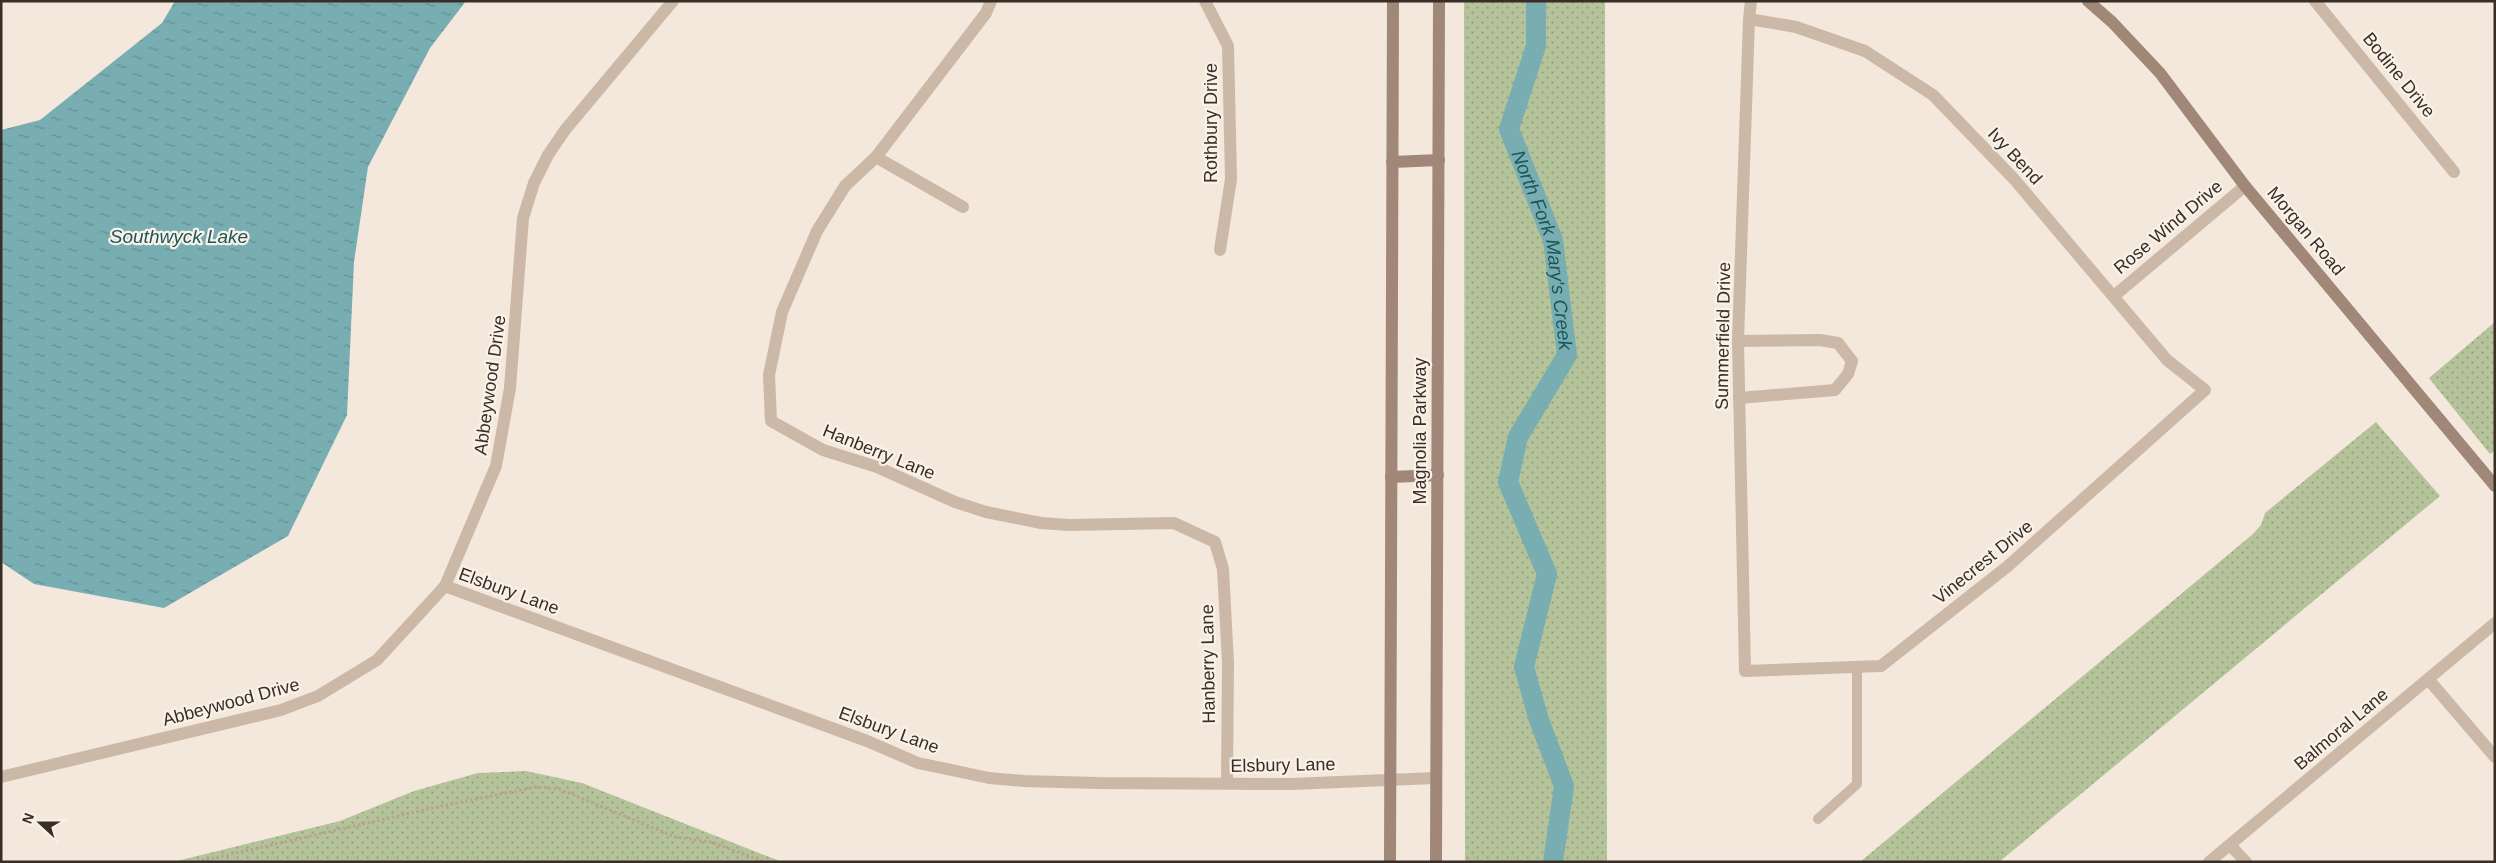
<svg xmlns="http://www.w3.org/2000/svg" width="2496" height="863" viewBox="0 0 2496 863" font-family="Helvetica,sans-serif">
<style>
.grass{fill:url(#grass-dots)}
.water{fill:url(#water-ripples)}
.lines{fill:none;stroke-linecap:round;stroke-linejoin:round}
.canal{stroke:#78aeb2;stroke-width:20}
.path{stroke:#b8a290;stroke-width:3;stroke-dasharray:2.5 2.5;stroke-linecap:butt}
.lane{stroke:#ccb8a6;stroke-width:10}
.street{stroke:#ccb8a6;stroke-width:12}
.secondary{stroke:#a08777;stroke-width:12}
.labels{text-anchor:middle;stroke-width:4.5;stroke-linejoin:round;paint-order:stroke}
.street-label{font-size:18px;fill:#382d27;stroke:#faf2e8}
.water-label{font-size:19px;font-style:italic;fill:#1b565b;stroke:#faf2e8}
</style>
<defs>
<pattern id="grass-dots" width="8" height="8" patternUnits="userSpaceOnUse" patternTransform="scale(1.25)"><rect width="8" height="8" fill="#b5c39a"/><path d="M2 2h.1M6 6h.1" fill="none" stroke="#949f7e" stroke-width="1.8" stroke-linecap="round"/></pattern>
<pattern id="water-ripples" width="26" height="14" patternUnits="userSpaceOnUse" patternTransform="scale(1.25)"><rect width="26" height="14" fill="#78aeb2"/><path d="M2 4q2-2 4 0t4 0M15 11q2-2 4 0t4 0" fill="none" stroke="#638e91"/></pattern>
</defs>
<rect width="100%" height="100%" fill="#f3e8db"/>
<g class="grass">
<path d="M1464,1H1605L1607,862H1465Z"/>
<path d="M2495,322V450L2490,454L2429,378Z"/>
<path d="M2376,422L2440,496L1999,862H1860L2253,534L2261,525L2265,513Z"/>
<path d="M526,771L582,783L782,862H173L340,821L414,791L478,773Z"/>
</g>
<path class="water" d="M175,1H466L430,48L368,167L354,262L347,415L288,536L164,608L34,584L1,562V130L40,120L162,23Z"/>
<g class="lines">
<path class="canal" id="s1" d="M1536,1V46L1509,129L1553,240L1567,355L1518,437L1508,482L1547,574L1524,667L1539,720L1564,786L1553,862"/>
<path class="path" d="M197,862L437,807L535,787L559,789L675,837L711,842L765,862"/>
<path class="lane" d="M1818,819L1857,784V667"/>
<g class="street">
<path d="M991,1L986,13L876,157L845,186L817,231L782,312L769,375L771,421L823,450L877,467L955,502L986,512L1041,523L1069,525L1174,523L1215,542L1223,569L1228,663L1227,783"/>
<path d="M1205,1L1228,46L1231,179L1220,250"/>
<path d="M2315,1L2454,172"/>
<path d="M1749,19L1796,27L1865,51L1933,95L2014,179L2167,360L2205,390L2008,566L1881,666L1745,671L1738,341L1749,19L1751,1"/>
<path d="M876,157L963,207"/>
<path d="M2114,296L2245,186"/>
<path d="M1738,341L1820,340L1838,343L1852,361L1848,374L1835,390L1739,398"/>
<path d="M445,586L867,741L918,763L989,778L1024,781L1097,783L1291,784L1435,778"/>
<path d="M2428,679L2495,757"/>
<path d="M1,777L281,710L318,696L377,660L445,586L496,466L510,388L523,218L534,183L548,155L565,130L673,1"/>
<path d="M2230,845L2246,862"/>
<path d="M2209,862L2495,623"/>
</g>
<g class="secondary">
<path d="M2088,1L2112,22L2160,73L2245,186L2495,486"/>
<path d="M1392,162L1439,160"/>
<path d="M1391,477L1438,475"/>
<path d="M1390,862L1393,1"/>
<path d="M1436,862L1439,1"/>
</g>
</g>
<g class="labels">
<g class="street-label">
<text transform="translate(2399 75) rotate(51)" y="6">Bodine Drive</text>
<text transform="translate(1211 123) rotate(-90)" y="6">Rothbury Drive</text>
<text transform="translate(2015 156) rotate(47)" y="6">Ivy Bend</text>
<text transform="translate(2168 227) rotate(-40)" y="6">Rose Wind Drive</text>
<text transform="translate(2306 231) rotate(50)" y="6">Morgan Road</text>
<text transform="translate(1723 336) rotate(-89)" y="6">Summerfield Drive</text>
<text transform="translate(490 385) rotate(-82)" y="6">Abbeywood Drive</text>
<text transform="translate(1420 431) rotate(-90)" y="6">Magnolia Parkway</text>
<text transform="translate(879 452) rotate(22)" y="6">Hanberry Lane</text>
<text transform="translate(1983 562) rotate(-39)" y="6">Vinecrest Drive</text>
<text transform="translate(509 591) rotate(20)" y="6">Elsbury Lane</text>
<text transform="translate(1208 664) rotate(-91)" y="6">Hanberry Lane</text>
<text transform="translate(231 702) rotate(-15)" y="6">Abbeywood Drive</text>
<text transform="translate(2341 729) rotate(-40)" y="6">Balmoral Lane</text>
<text transform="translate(889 730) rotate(20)" y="6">Elsbury Lane</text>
<text transform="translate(1283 765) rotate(-1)" y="6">Elsbury Lane</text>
</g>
<g class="water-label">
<text x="179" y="243">Southwyck Lake</text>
<text dy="7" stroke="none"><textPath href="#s1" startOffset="259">North Fork Mary's Creek</textPath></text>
</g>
</g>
<rect width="2496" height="863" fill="none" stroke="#382d27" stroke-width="5"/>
<g transform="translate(40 823) rotate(291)" stroke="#faf2e8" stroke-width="4" paint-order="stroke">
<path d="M0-4L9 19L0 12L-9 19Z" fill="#382d27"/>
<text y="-8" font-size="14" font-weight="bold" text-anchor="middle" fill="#382d27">N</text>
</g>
</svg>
